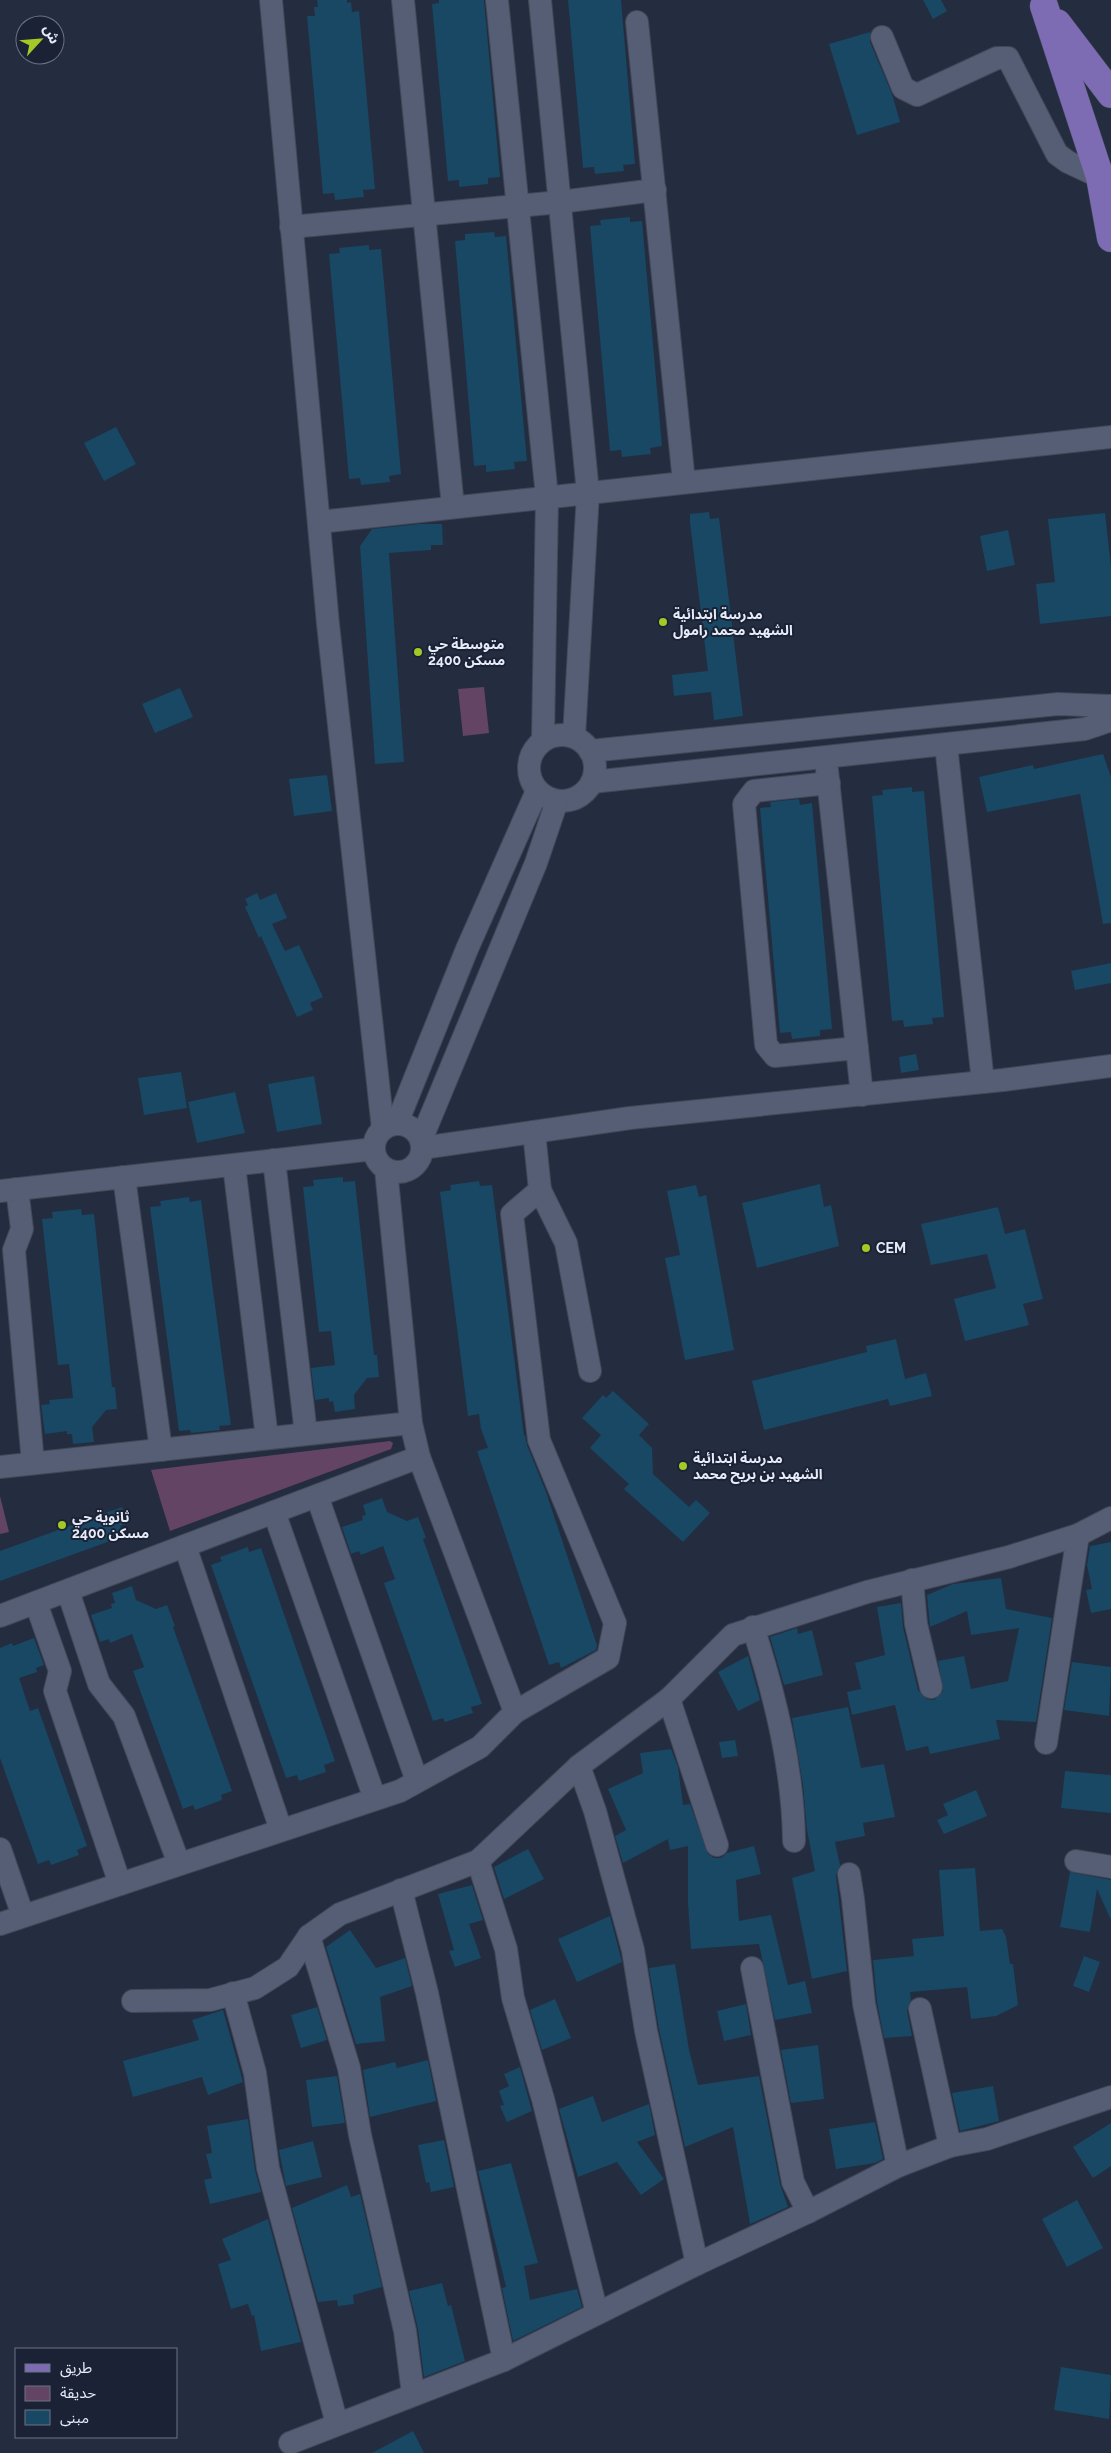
<svg xmlns="http://www.w3.org/2000/svg" width="1111" height="2453" viewBox="0 0 1111 2453" font-family="Raleway,'Noto Sans Arabic',sans-serif">
<style>
.green{fill:#644464}
.building{fill:#184864}
.lines{fill:none;stroke-linecap:round;stroke-linejoin:round}
.minor-casing{stroke:#424858;stroke-width:24}
.major-casing{stroke:#424858;stroke-width:29}
.minor{stroke:#555e74;stroke-width:22}
.major{stroke:#7d6bb4;stroke-width:28}
.poi-dot{fill:#a4c825;stroke:#1b2235;stroke-width:2}
.labels{text-anchor:middle;stroke-width:4;stroke-linejoin:round;paint-order:stroke}
.poi-label{font-size:14px;font-weight:bold;fill:#e6ebf8;stroke:#1b2235;text-anchor:start}
</style>
<rect width="100%" height="100%" fill="#242c3f"/>
<g class="green">
<path d="M484,687L489,733L463,736L458,689Z"/>
<path d="M390,1441L393,1443L391,1449L170,1531L151,1470Z"/>
<path d="M0,1496L9,1532L0,1534Z"/>
</g>
<g class="building">
<path d="M317,0H347V3L351,2L352,12L359,11L375,189L363,190L364,197L335,200L334,193L323,194L307,16H315L314,7H318Z"/>
<path d="M439,0H484L500,177L488,178V184L459,187V180L448,181L432,4L439,3Z"/>
<path d="M568,0H621L635,164L623,165L624,171L595,174L594,167L583,168Z"/>
<path d="M923,0H941L947,11L933,19Z"/>
<path d="M870,32V42L892,94L900,122L857,135L829,44Z"/>
<path d="M630,217V222L642,221L662,446L650,448L651,454L622,457L621,450L610,451L590,226L601,225L600,220Z"/>
<path d="M494,232L495,237L506,236L527,461L514,462L515,469L486,472V465L474,466L455,241L465,240V234Z"/>
<path d="M369,245V250L381,249L401,474L389,476L390,482L361,485L360,478L349,479L329,254L340,253L339,248Z"/>
<path d="M116,427L136,464L104,481L84,443Z"/>
<path d="M709,512L710,519L719,518L743,716L714,720L711,692L674,696L672,675L708,671L690,522V514Z"/>
<path d="M1105,513L1111,567V616L1040,624L1036,584L1055,582L1048,519Z"/>
<path d="M420,524H442L443,545H431V550L389,553L404,762L375,764L360,546L372,529Z"/>
<path d="M1008,530L1015,565L987,571L980,536Z"/>
<path d="M180,688L193,717L155,733L142,704Z"/>
<path d="M1103,754L1111,777V923L1103,924L1080,794L987,812L979,777L1033,765L1034,769Z"/>
<path d="M327,775L332,811L294,816L289,779Z"/>
<path d="M912,787V792L924,791L944,1017L932,1018L933,1024L904,1027L903,1020L892,1021L872,796L883,795L882,790Z"/>
<path d="M799,799L800,805L812,803L832,1029L820,1030V1036L792,1039L791,1032L780,1033L760,808L771,807L770,802Z"/>
<path d="M257,893L260,900L276,893L287,918L272,924L285,951L299,945L323,997L310,1003L313,1010L297,1017L261,936L259,938L245,907L248,905L245,899Z"/>
<path d="M1111,963V983L1075,990L1071,971Z"/>
<path d="M916,1054L919,1070L901,1073L899,1057Z"/>
<path d="M181,1072L187,1108L144,1115L138,1078Z"/>
<path d="M314,1076L322,1124L277,1132L268,1084Z"/>
<path d="M235,1092L245,1133L197,1143L188,1102Z"/>
<path d="M343,1177V1182L355,1181L374,1355H377L379,1377L367,1378L354,1395L355,1409L335,1412L333,1401L329,1402V1398L315,1400L311,1368L335,1365L331,1331L319,1332L303,1187L314,1186L313,1180Z"/>
<path d="M479,1181L480,1186L492,1185L524,1436L525,1435L527,1445L546,1492L597,1645L596,1650L561,1668L559,1662L549,1665L477,1451L488,1448L481,1429L479,1414L468,1416L440,1192L451,1190L450,1185Z"/>
<path d="M820,1184L824,1207L831,1205L839,1246L757,1268L742,1203Z"/>
<path d="M696,1185L699,1197L706,1195L734,1350L685,1360L665,1258L680,1255L667,1191Z"/>
<path d="M189,1197L190,1202L201,1200L231,1425L219,1426L220,1430L191,1433L190,1430L179,1431L150,1207L161,1206L160,1201Z"/>
<path d="M998,1207L1005,1234L1025,1229L1043,1299L1023,1304L1029,1325L965,1341L954,1299L996,1288L987,1254L931,1265L921,1224Z"/>
<path d="M81,1209L82,1215L94,1214L112,1387H115L117,1409L106,1410L92,1427L94,1442L73,1444L72,1434H67V1431L45,1434L41,1405L50,1404L49,1400L73,1398L69,1364L58,1365L42,1219L53,1218L52,1212Z"/>
<path d="M896,1339L905,1379L926,1373L932,1396L890,1406L888,1399L764,1430L752,1381L867,1352L866,1346Z"/>
<path d="M613,1391L649,1424L639,1435L652,1448L653,1474L689,1507L696,1500L710,1513L683,1542L624,1489L629,1484L590,1448L601,1435L582,1418L603,1395L606,1398Z"/>
<path d="M382,1498L387,1512L407,1521L418,1517L426,1538L423,1539L482,1704L471,1707L473,1713L445,1722L443,1718L433,1721L384,1583L395,1579L383,1546L361,1555L359,1551L351,1554L342,1527L363,1520L362,1516L366,1515L363,1505Z"/>
<path d="M122,1507L128,1523L120,1526L124,1536L0,1581V1551Z"/>
<path d="M1111,1542V1609L1091,1613L1086,1590L1092,1589L1087,1565L1090,1546Z"/>
<path d="M248,1547L249,1552L261,1548L335,1761L324,1765L326,1772L299,1781L297,1775L286,1778L211,1565L222,1561L220,1557Z"/>
<path d="M1001,1578L1006,1609L1052,1618L1036,1722L996,1720L1000,1739L930,1754L928,1746L906,1751L895,1705L852,1715L847,1692L861,1689L855,1663L885,1655L877,1607L901,1603L903,1627L918,1690L927,1699L934,1700L943,1691L938,1661L964,1656L971,1689L1008,1681L1019,1628L971,1635L967,1611L930,1627L927,1595L953,1584Z"/>
<path d="M132,1586L136,1600L156,1609L167,1605L175,1626L173,1627L232,1791L221,1795L222,1800L195,1810L193,1805L183,1809L133,1671L144,1667L132,1634L110,1643L109,1639L100,1642L91,1615L112,1608L111,1604L115,1603L112,1593Z"/>
<path d="M797,1628L798,1634L812,1630L823,1675L784,1685L770,1637Z"/>
<path d="M34,1638L44,1665L36,1668L37,1672L19,1678L30,1711L38,1708L87,1846L77,1850L79,1855L51,1865L49,1860L38,1864L0,1758V1648L12,1643L13,1646Z"/>
<path d="M748,1656L760,1700L738,1711L718,1672Z"/>
<path d="M1072,1662L1111,1667L1109,1716L1064,1710Z"/>
<path d="M848,1707L861,1768L884,1764L895,1817L863,1823L865,1836L835,1842L840,1865L836,1876L847,1971L812,1979L792,1878L815,1871L807,1830L803,1785L792,1718Z"/>
<path d="M735,1740L738,1756L722,1758L719,1742Z"/>
<path d="M671,1749L678,1767L683,1805L690,1804L708,1854L714,1858H721L727,1853L754,1846L761,1874L736,1880L739,1921L771,1915L788,1985L805,1981L812,2013L775,2020L759,1944L691,1949L688,1903V1846L670,1850L668,1839L623,1863L615,1836L626,1830L608,1789L643,1773L640,1753Z"/>
<path d="M1065,1771L1111,1775V1813L1061,1808Z"/>
<path d="M976,1790L987,1816L944,1834L937,1820L948,1815L943,1804Z"/>
<path d="M528,1849L544,1879L504,1899L494,1867Z"/>
<path d="M975,1868L980,1931L1002,1929L1006,1937L1010,1964H1013L1018,2005L996,2016L971,2019L967,1987L910,1992L911,2000L907,2011L912,2036L884,2038L877,2002L873,1960L914,1956L912,1939L944,1936L939,1870Z"/>
<path d="M1070,1872L1111,1880V1920L1097,1889L1090,1932L1060,1927Z"/>
<path d="M472,1885L483,1920L469,1924L481,1958L455,1967L449,1951L454,1950L438,1894Z"/>
<path d="M610,1916L622,1962L577,1982L558,1939Z"/>
<path d="M350,1930L376,1968L405,1958L412,1986L380,1997L385,2041L356,2044L326,1947Z"/>
<path d="M1084,1956L1100,1962L1089,1992L1073,1986Z"/>
<path d="M675,1964L689,2050L698,2085L759,2076L780,2184L788,2207L750,2224L733,2127L685,2147L659,2029L649,1968Z"/>
<path d="M555,1999L571,2038L542,2050L530,2010Z"/>
<path d="M746,2004L751,2035L724,2041L717,2011Z"/>
<path d="M317,2007L327,2040L301,2048L291,2015Z"/>
<path d="M223,2010L243,2082L208,2095L202,2077L133,2097L123,2061L199,2040L192,2020Z"/>
<path d="M818,2045L824,2099L791,2103L781,2050Z"/>
<path d="M428,2060L436,2101L370,2117L363,2070L395,2062L397,2068Z"/>
<path d="M520,2067L532,2111L507,2122L500,2106L504,2105L499,2091L509,2086L504,2074Z"/>
<path d="M337,2076L345,2123L312,2127L306,2080Z"/>
<path d="M993,2086L999,2121L960,2131L952,2093Z"/>
<path d="M593,2096L602,2122L649,2104L655,2135L637,2142L664,2179L641,2195L617,2162L578,2177L559,2109Z"/>
<path d="M248,2119L255,2170L261,2192L210,2204L204,2180L212,2178L206,2154L212,2153L207,2126Z"/>
<path d="M875,2122L883,2159L875,2163L836,2169L829,2129Z"/>
<path d="M1111,2123V2166L1093,2178L1073,2147Z"/>
<path d="M444,2140L454,2187L431,2192L429,2182L426,2183L418,2145Z"/>
<path d="M313,2141L322,2177L286,2186L279,2150Z"/>
<path d="M511,2163L538,2263L524,2266L530,2300L577,2289L582,2307L513,2341L502,2288L506,2287L478,2171Z"/>
<path d="M347,2185L351,2197L360,2194L382,2287L353,2295L354,2304L338,2306L337,2300L318,2302L292,2208Z"/>
<path d="M1077,2200L1103,2248L1067,2267L1042,2219Z"/>
<path d="M268,2219L301,2342L261,2351L254,2315L252,2316L248,2304L231,2309L218,2264L231,2260L222,2239Z"/>
<path d="M442,2283L448,2306L451,2305L465,2361L424,2377L418,2329L409,2291Z"/>
<path d="M1061,2367L1111,2375L1109,2419L1054,2410Z"/>
<path d="M413,2431L424,2453H372Z"/>
</g>
<g class="lines">
<g class="minor-casing">
<g id="minor">
<path d="M271,0L328,624L383,1129"/>
<path d="M403,0L453,507"/>
<path d="M497,0L547,497L543,740"/>
<path d="M540,0L588,493L574,737"/>
<path d="M637,22L684,482"/>
<path d="M882,37L903,88L917,95L997,58H1008L1057,154L1068,162L1100,177"/>
<path d="M291,227L560,202L655,190"/>
<path d="M319,522L1111,437"/>
<circle cx="562" cy="768" r="33"/>
<path d="M946,745L983,1082"/>
<path d="M590,751L1058,704L1111,706"/>
<path d="M827,770L862,1095"/>
<path d="M592,782L1085,729L1111,720"/>
<path d="M829,783L754,791L744,804L766,1045L775,1056L857,1048"/>
<path d="M397,1123L467,949L537,791"/>
<circle cx="398" cy="1148" r="24"/>
<path d="M421,1140L536,863L557,801"/>
<path d="M422,1148L630,1118L1003,1080L1111,1066"/>
<path d="M274,1160L306,1434"/>
<path d="M234,1165L267,1438"/>
<path d="M386,1169L411,1423L419,1457L515,1712"/>
<path d="M124,1177L161,1450"/>
<path d="M17,1189L22,1229L14,1250L33,1463"/>
<path d="M540,1190L566,1243L590,1371"/>
<path d="M0,1191L374,1149"/>
<path d="M0,1467L411,1423"/>
<path d="M317,1496L417,1781"/>
<path d="M274,1512L375,1799"/>
<path d="M185,1546L281,1830"/>
<path d="M912,1580L916,1624L931,1687"/>
<path d="M68,1591L99,1684L124,1716L179,1864"/>
<path d="M36,1603L60,1671L55,1691L120,1884"/>
<path d="M0,1616L419,1457"/>
<path d="M753,1627C775,1696 793,1768 794,1841"/>
<path d="M669,1699L717,1845"/>
<path d="M1046,1743L1078,1535"/>
<path d="M579,1766L595,1811L633,1950L646,2031L697,2264"/>
<path d="M0,1849L23,1916"/>
<path d="M478,1861L506,1949L513,1998L543,2099L597,2313"/>
<path d="M1076,1861L1111,1867"/>
<path d="M849,1874L853,1899L864,2004L898,2166"/>
<path d="M401,1890L427,1993L504,2360"/>
<path d="M0,1924L400,1791L480,1747L515,1712L608,1658L615,1623L539,1440L512,1214L540,1190L534,1132"/>
<path d="M309,1936L349,2068L360,2135L405,2331L413,2394"/>
<path d="M752,1968L793,2182L808,2212"/>
<path d="M233,1993L255,2073L268,2168L337,2424"/>
<path d="M133,2001L210,2000L255,1988L288,1967L309,1936L340,1914L478,1861L579,1766L669,1699L733,1635L867,1592L1009,1557L1078,1535L1111,1518"/>
<path d="M920,2009L950,2146"/>
<path d="M290,2443L504,2360L697,2264L808,2212L898,2166L950,2146L987,2139L1111,2097"/>
</g>
</g>
<g class="major-casing">
<g id="major">
<path d="M1044,6L1100,177L1111,238"/>
<path d="M1057,23L1111,94"/>
</g>
</g>
<use href="#minor" class="minor"/>
<use href="#major" class="major"/>
</g>
<g class="poi-dot">
<circle cx="663" cy="622" r="5"/>
<circle cx="418" cy="652" r="5"/>
<circle cx="866" cy="1248" r="5"/>
<circle cx="683" cy="1466" r="5"/>
<circle cx="62" cy="1525" r="5"/>
</g>
<g class="labels">
<g class="poi-label">
<text x="673" y="619">مدرسة ابتدائية<tspan x="673" dy="16">الشهيد محمد رامول</tspan></text>
<text x="428" y="649">متوسطة حي<tspan x="428" dy="16">2400 مسكن</tspan></text>
<text x="876" y="1253">CEM</text>
<text x="693" y="1463">مدرسة ابتدائية<tspan x="693" dy="16">الشهيد بن بريح محمد</tspan></text>
<text x="72" y="1522">ثانوية حي<tspan x="72" dy="16">2400 مسكن</tspan></text>
</g>
</g>
<rect x="15" y="2348" width="162" height="90" fill="#1b2235" stroke="#6c7283"/>
<rect x="25" y="2364" width="25" height="8" fill="#7d6bb4" stroke="#6c7283"/>
<text x="60" y="2373" font-size="15" fill="#e6ebf8">طريق</text>
<rect x="25" y="2386" width="25" height="15" fill="#644464" stroke="#6c7283"/>
<text x="60" y="2398" font-size="15" fill="#e6ebf8">حديقة</text>
<rect x="25" y="2410" width="25" height="15" fill="#184864" stroke="#6c7283"/>
<text x="60" y="2423" font-size="15" fill="#e6ebf8">مبنى</text>
<g transform="translate(40 40) rotate(64)"><circle r="24" fill="#1b2235" stroke="#6c7283"/>
<path d="M0-4L9 19L0 12L-9 19Z" fill="#a4c825"/>
<text y="-8" font-size="14" font-weight="bold" text-anchor="middle" fill="#e6ebf8">ش</text>
</g>
</svg>
